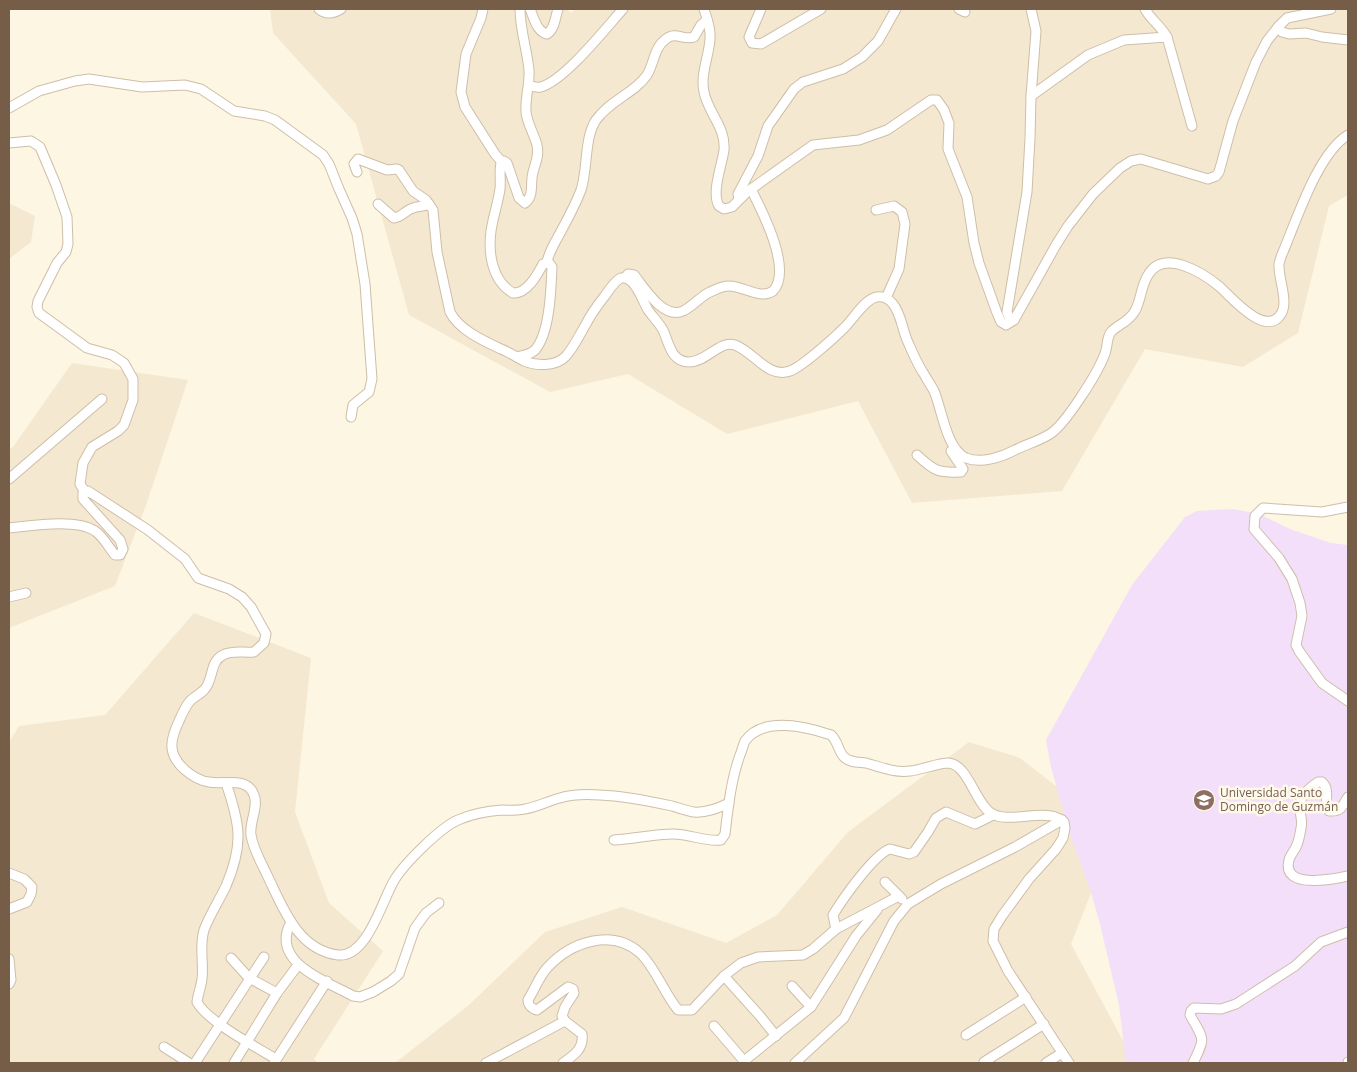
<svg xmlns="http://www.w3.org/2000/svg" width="1357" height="1072" viewBox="0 0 1357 1072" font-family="'Open Sans',sans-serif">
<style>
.residential{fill:#f5e8d1}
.education{fill:#f3dff9}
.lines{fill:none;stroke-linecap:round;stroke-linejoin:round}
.minor-casing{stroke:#cebea9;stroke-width:11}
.minor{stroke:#fff;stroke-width:9}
.labels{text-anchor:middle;stroke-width:5;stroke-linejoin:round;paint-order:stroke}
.education-label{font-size:12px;fill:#785e54;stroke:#fff9e9;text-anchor:start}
</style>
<rect width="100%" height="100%" fill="#fdf6e2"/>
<g class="residential">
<path d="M270,9H566L572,13L574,9H1348V195L1329,206L1298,333L1243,367L1145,349L1062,491L912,503L858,401L727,434L628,374L550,392L409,315L356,124L273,33Z"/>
<path d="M9,203L35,216L31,242L9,259Z"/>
<path d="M72,363L188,380L146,505L115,586L9,628V449L13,447Z"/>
<path d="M194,613L311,658L295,812L329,903L383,951L314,1059L318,1063H9V742L19,726L105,715Z"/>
<path d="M969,742L1020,758L1115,832L1071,944L1135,1063H395L469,1005L545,932L622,907L726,943L777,915L848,832Z"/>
</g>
<path class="education" d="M1233,509L1259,514L1290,529L1331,543L1348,545V1063H1126L1119,1005L1100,924L1090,889L1069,832L1051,767L1046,740L1132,585L1185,517L1197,511Z"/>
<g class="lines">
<g class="minor-casing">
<g id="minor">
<path d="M319,9C326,15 333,14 341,9"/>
<path d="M483,9L481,18L466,54L461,92L465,107L495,154L502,162"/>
<path d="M530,9C534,18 537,32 547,34C555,29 555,18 558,9"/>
<path d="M704,9C707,19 711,28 710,39C709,56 700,75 704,92C708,113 726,127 724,150C722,165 711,193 719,206L724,209L732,207L747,192L813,145L859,140L887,130L931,100H937L944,110L949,123L948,149L967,197L974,243L979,263L997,313L1001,322L1006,325L1014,320L1056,245L1068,226L1093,194L1120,168L1131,161L1141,159L1208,179L1216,176L1219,172L1233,121L1256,62L1267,41L1278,27"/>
<path d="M761,9L749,37L752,43L761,44L821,9"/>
<path d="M959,9L965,12"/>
<path d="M1145,9C1151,20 1160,25 1167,37L1192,126"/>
<path d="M1331,9L1287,18L1278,27L1282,32L1289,34L1306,33L1322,37L1348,40"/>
<path d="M529,85C533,87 536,88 541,87C565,80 605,29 623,9"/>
<path d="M1031,96L1088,55L1124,40L1167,37"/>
<path d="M9,108L39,91L75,81L89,79L142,87L185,85L201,89L234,111L265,116L275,120L323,155L329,164L339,189L352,218L357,234L365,284L372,379L369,392L353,405L351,417"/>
<path d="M9,143L31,141L40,147L56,185L67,217L68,244L66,252L57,263L38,301L37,307L39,313L87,348L112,355L124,363L133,379V400L124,425L118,431L92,447L83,463L80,484L85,492"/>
<path d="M357,172L354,164L358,159L387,170L397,169L399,170L413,191L426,200L433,210L437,252L450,312C459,330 484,341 501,349C509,352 516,357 524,361C536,366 556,367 566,356C574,347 580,334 586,324C591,314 597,306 604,297C608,292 614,281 621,278C625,277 629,279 632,282C639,289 643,301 648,310C653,317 659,323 663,330C669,343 671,362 689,362C707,362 719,340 735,345C754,352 768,379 790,371C803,366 834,338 845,327C853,319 866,298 877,297C884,296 889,299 893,304C901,314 902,328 907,340C912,351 917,364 924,374C927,380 931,385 934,391C942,409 946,449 966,458C981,464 1002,457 1015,450C1027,444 1039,441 1050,434C1065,425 1097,374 1104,356C1108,349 1106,338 1111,332C1118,324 1128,323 1135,311C1141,300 1141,286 1148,275C1164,248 1203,273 1220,287C1232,298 1266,338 1281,314C1289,302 1278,278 1279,264C1280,260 1281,256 1283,252C1297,219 1318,153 1348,135"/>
<path d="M739,198L738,194L758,156L768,126L794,89L803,82L843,69L862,57L878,41L896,9"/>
<path d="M378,204L394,218C402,217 406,210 413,208C419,206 423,207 429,204"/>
<path d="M876,210L894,206L902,212L905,224L899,269L886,298"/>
<path d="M547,262C549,252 554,244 559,235C567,220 575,206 581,190C588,169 584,138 596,120C610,100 635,93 647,75C654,64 654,47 666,39C676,31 684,41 694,37L701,25L707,20"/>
<path d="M625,278L628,274L634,275C644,287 663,320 683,311C692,307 699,298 708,293C715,290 721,286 729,286C744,286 760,300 773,291C793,270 762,211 751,189"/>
<path d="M1014,320L1009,317L1007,312L1027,192L1030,138L1031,96L1036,31L1031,9"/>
<path d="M517,357C523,355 530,355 535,350C550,333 551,289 552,267L549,263L543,264C537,275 527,294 513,293C492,281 488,253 491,231C493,217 498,203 500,189C501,181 499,171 501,163L504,161L507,163L519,198L525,203C533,197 531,187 532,178C533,166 540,159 537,145C534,134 527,123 526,112C525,97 530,84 529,70C527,49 520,30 520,9"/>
<path d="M917,455C934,471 938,473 961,472L963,469L951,451"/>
<path d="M9,479L102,399"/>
<path d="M1348,507L1322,512L1263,508L1255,516L1254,529L1279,558L1292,579L1300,603L1302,616L1296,645L1299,651L1322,683L1348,701"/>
<path d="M9,528C30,526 76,518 95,531C103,536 109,548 115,555H120L123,549L120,540L83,499V493L88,491L148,530L176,552L185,559L198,578L229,589L242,597L251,607L266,634L264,643L254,652C244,653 232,650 223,655C209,662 214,680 204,690C200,694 194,697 190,701C185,707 182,714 179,721C170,740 167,754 185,770C192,776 200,781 209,782C224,785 247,776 254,795C259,807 249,822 251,835C253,849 262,864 268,877C283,908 298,950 338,955C368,958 383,897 395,879C405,863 441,827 458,820C472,814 487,811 502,810C510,810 517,811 525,809C537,807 548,801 560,798C573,794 587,794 600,795C624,796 649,801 672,806C679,808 687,811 694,812C706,813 719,808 729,803"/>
<path d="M9,597L26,593"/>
<path d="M226,783C240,824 244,844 226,886C219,901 210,914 204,930C199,947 204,963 202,979C201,987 198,994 197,1002C207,1021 256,1047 276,1059"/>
<path d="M1348,797C1342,806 1342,812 1329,811C1323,801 1331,790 1322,782H1318C1309,788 1298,798 1300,809C1300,816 1303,821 1301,828C1300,834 1299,841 1296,847C1294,851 1290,856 1289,860C1281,890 1334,879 1348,876"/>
<path d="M614,840C634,839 654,834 673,834C690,834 705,842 721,840L725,834C728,808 731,780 740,755C742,751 743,745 745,741C763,716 807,727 831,735C838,741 838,751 844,757C850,763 859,762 866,763C881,767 894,773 910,771C921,770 938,763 948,763C968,764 975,803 991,813C1005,823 1035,812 1051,816C1055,816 1059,819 1062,820"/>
<path d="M9,873L24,879L32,887L31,894L27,902L9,909"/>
<path d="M885,882L902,899"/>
<path d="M291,922C269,962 326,981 353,996L360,997L373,992L391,981L399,974L415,928L426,913L439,903"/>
<path d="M836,929L833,915C842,900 874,854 890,849L909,854L914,852L928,832L936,818L946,812L975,824L993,815"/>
<path d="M231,958L249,978L277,993"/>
<path d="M9,959L11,980L9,984"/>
<path d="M724,976L760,1016L776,1036"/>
<path d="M792,986L811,1007"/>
<path d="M714,1026L744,1061L811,1007L856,936L877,910"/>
<path d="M966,1035L1026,997"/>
<path d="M164,1047L189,1063"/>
<path d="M984,1062L1044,1024"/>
<path d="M195,1063L264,957"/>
<path d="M234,1063L277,993L298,965"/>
<path d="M274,1063L327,981"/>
<path d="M486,1063L565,1021"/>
<path d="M563,1063C574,1055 584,1049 582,1034L565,1021L562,1016L565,1007L574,993L573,989L568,987L537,1010C532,1009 528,1005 528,1000C535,989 539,976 548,967C571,942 612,928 640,953C655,967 664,993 678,1010H692L724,976L741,963L758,957L803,955L813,949L836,929L899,896"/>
<path d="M795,1063L844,1018L894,921L908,904L941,884L1015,847L1062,820L1064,822L1065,828L1063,838L1056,849L1029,879L1002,916L994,929L993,941L1008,971L1069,1063"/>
<path d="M1046,1063L1062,1053"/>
<path d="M1193,1063C1206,1037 1204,1040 1190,1015L1191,1011L1194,1008L1221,1009L1236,1004L1295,966L1321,942L1348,932"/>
<path d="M1348,1063V1062"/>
</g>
</g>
<use href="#minor" class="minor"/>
</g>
<defs>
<g id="university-disc" transform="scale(1.125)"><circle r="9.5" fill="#8d6e63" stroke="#fff9e9"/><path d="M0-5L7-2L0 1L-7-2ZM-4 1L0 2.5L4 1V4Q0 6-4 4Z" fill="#fff"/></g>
</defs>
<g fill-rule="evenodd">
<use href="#university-disc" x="1204" y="800"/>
</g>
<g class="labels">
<g class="education-label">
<text x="1220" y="797">Universidad Santo<tspan x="1220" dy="14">Domingo de Guzmán</tspan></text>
</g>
</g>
<rect width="1357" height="1072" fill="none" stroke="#755d48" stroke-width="20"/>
</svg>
